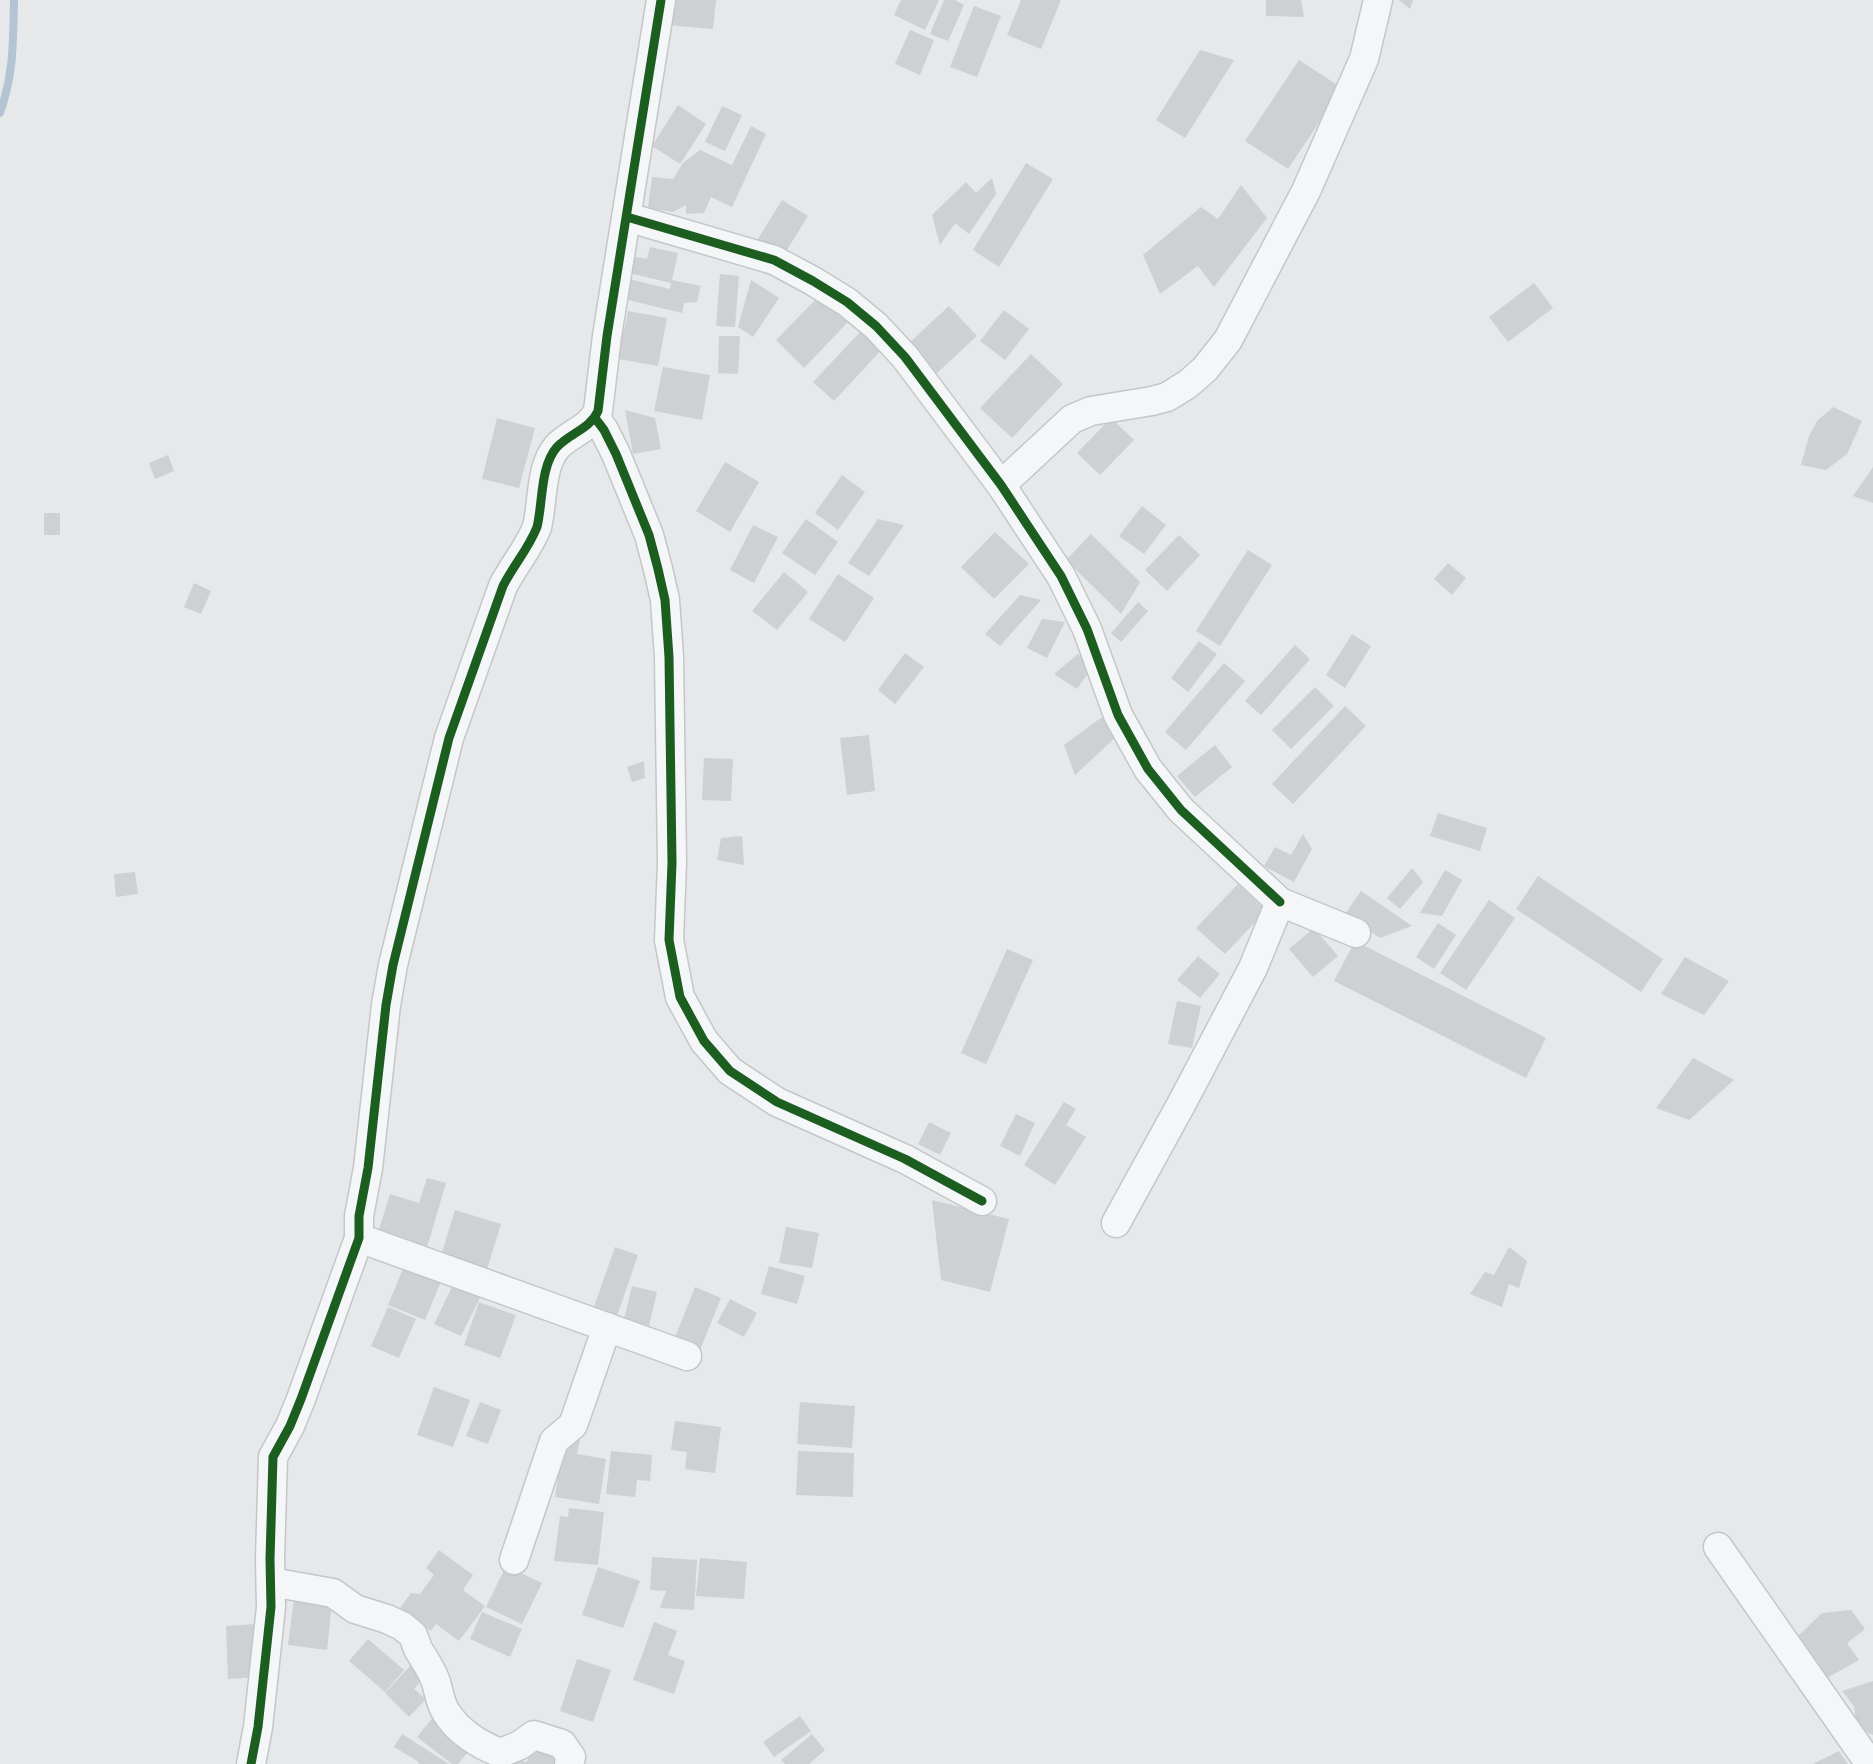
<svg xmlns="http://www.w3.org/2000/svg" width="1873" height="1764" viewBox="0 0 1873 1764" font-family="Mulish,sans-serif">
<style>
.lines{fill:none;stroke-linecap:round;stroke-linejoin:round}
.stream{stroke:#b4c4d5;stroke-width:8}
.building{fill:#ced0d3}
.minor-casing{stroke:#c4c6c8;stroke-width:31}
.minor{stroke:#f5f6f7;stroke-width:28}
.cycleway-casing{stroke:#f4f6f9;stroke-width:13}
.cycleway{stroke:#1b5e20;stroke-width:9}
</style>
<rect width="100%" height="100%" fill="#e6e8ea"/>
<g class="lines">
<path class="stream" d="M0,113C14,73 13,42 14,0"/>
</g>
<g class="building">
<path d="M669,0H716L713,29L667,25Z"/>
<path d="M901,0H939L925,30L894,15Z"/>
<path d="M944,0H955L964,5L948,41L930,34Z"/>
<path d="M1021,0H1061L1041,49L1007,35Z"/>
<path d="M1266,0H1301L1304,17L1266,16Z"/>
<path d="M1399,0H1413L1410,9Z"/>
<path d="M974,6L1001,16L977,77L950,67Z"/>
<path d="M910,30L934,40L920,75L895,64Z"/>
<path d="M1200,50L1234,60L1185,138L1156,120Z"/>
<path d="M1299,60L1342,88L1288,169L1245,141Z"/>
<path d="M678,105L706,124L680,164L652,146Z"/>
<path d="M722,106L742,115L725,151L705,142Z"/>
<path d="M751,126L766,134L732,207L711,197L704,213L686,214V205L673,212L648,208L652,177L673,179L683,163L700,150L732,165Z"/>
<path d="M1026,163L1053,179L999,267L973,250Z"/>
<path d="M992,178L996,194L969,234L955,223L940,245L932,215L966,182L976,193Z"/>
<path d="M1241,185L1267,218L1214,287L1198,266L1160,294L1143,255L1201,207L1218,219Z"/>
<path d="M782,200L808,216L782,258L756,242Z"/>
<path d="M650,247L678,253L672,280L701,286L697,302L684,303L682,313L624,299L629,279L670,289L671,283L629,273L632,256L647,259Z"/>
<path d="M720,274L739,276L735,327L716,326Z"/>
<path d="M751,280L779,298L753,337L738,327Z"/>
<path d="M1534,283L1553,308L1508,342L1489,317Z"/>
<path d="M820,295L848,322L804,368L776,340Z"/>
<path d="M949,306L977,336L937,373L909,343Z"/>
<path d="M1004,310L1029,329L1005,360L980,341Z"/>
<path d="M628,311L667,318L658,366L613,358L618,330L624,331Z"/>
<path d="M863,329L883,348L834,401L813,382Z"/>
<path d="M719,336H740L738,374L718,373Z"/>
<path d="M1031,354L1063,384L1012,438L980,408Z"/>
<path d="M663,367L710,375L702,420L654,411Z"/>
<path d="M1833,407L1862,421L1847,454L1826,470L1801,465L1809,436L1817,421Z"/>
<path d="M625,410L655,418L661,449L633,454Z"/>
<path d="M497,418L535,428L519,488L482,479Z"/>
<path d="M1111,418L1134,440L1100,475L1077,453Z"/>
<path d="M168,455L174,471L155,479L149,463Z"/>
<path d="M725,462L759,482L730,532L696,511Z"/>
<path d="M1873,467V503L1853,496Z"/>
<path d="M842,475L865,492L838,530L815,513Z"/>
<path d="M1142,506L1166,525L1144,554L1119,536Z"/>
<rect x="44" y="513" width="16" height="22"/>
<path d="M806,519L838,542L815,575L782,553Z"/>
<path d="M878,519L904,525L869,576L848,563Z"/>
<path d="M753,525L778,537L754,583L730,570Z"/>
<path d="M995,532L1029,564L994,599L961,567Z"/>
<path d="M1091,534L1140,582L1121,614L1066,560Z"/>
<path d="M1179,535L1200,555L1167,591L1145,570Z"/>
<path d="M1248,550L1272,565L1220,646L1196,631Z"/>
<path d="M1448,563L1466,578L1452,595L1434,579Z"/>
<path d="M784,572L808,592L777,630L752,611Z"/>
<path d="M838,574L874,598L845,642L809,619Z"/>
<path d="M194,583L211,591L201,614L184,607Z"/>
<path d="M1020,595L1041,600L1000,646L985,634Z"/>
<path d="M1138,602L1148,611L1121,642L1111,633Z"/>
<path d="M1042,619L1065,622L1047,658L1027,648Z"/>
<path d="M1352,634L1371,646L1345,688L1326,675Z"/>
<path d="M1199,641L1217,654L1188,692L1171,678Z"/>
<path d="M1295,645L1310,659L1261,715L1245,701Z"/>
<path d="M905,653L924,667L895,704L878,690Z"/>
<path d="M1078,654L1091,669L1077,689L1054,674Z"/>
<path d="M1224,663L1245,681L1186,750L1165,732Z"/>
<path d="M1315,687L1334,706L1291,749L1272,730Z"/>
<path d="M1345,706L1366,726L1293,804L1272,784Z"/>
<path d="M1113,709L1116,737L1075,775L1064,745Z"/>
<path d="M869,735L875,791L847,795L840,738Z"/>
<path d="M1215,745L1232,767L1195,797L1177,776Z"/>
<path d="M704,758L733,759L731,801L702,800Z"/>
<path d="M644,761L645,778L632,782L627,767Z"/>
<path d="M1438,813L1487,828L1480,851L1430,836Z"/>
<path d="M1303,834L1312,849L1294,882L1264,866L1275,847L1291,855Z"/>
<path d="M742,836L744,865L717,860L721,838Z"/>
<path d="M1412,868L1423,882L1400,909L1387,898Z"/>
<path d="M1445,870L1462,880L1442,916L1420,913Z"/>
<path d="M135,872L138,894L116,897L114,874Z"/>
<path d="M1538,876L1663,959L1641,992L1516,909Z"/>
<path d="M1238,884L1266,911L1225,954L1196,928Z"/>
<path d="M1361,891L1412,926L1380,938L1345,914Z"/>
<path d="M1489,900L1515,918L1466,990L1440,973Z"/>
<path d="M1438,923L1456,935L1434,969L1416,957Z"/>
<path d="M1314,928L1338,956L1313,977L1289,949Z"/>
<path d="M1355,941L1546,1038L1526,1078L1334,981Z"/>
<path d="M1007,949L1033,960L986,1064L961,1053Z"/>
<path d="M1198,956L1220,974L1200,998L1177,980Z"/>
<path d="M1685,957L1729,981L1704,1015L1661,994Z"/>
<path d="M1177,1001L1201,1006L1192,1048L1168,1044Z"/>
<path d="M1693,1058L1734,1080L1689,1120L1656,1108Z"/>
<path d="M1064,1102L1076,1109L1066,1125L1086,1137L1055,1185L1024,1165Z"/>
<path d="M1016,1114L1035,1123L1020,1156L1000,1146Z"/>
<path d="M929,1122L951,1133L940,1155L918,1144Z"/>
<path d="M427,1178L446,1183L426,1251L377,1236L390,1194L419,1203Z"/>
<path d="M932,1200L1009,1219L990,1292L941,1280Z"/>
<path d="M455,1210L501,1224L485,1276L439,1262Z"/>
<path d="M786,1227L819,1233L812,1268L779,1263Z"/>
<path d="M615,1247L638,1255L617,1316L594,1307Z"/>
<path d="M1509,1247L1527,1261L1519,1288L1509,1284L1502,1307L1470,1294L1485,1272L1494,1275Z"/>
<path d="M405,1264L442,1279L425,1320L388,1305Z"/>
<path d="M769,1266L805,1276L797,1304L761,1294Z"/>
<path d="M453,1285L480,1298L461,1336L434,1324Z"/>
<path d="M632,1286L657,1292L648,1330L623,1324Z"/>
<path d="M695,1287L721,1298L700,1350L674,1340Z"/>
<path d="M730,1299L757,1313L744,1337L717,1323Z"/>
<path d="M479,1302L516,1315L500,1358L464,1345Z"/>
<path d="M388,1307L416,1319L399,1358L371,1346Z"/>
<path d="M434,1387L470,1400L453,1447L417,1435Z"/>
<path d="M480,1402L501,1410L488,1444L466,1436Z"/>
<path d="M800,1402L855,1406L852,1448L797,1444Z"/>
<path d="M675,1421L721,1427L715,1473L685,1469L687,1452L671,1450Z"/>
<path d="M564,1437L580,1440L577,1454L606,1459L599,1504L555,1497Z"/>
<path d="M611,1451L652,1455L650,1481L637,1480L635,1497L606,1494Z"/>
<path d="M798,1451L854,1453L853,1497L796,1495Z"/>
<path d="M569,1508L604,1512L598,1565L554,1561L560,1516L568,1517Z"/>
<path d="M439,1550L473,1575L463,1590L485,1606L459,1641L436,1624L431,1631L400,1608L411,1593L420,1594L434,1575L426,1568Z"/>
<path d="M652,1557L697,1560L694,1610L660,1608L666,1591L650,1590Z"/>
<path d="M700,1558L747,1562L744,1599L696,1596Z"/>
<path d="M506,1566L542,1583L522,1624L486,1607Z"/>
<path d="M598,1567L640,1581L623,1628L582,1615Z"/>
<path d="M294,1599L332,1603L327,1650L288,1645Z"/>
<path d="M1851,1610L1865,1629L1847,1643L1859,1660L1827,1678L1796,1638L1822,1613Z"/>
<path d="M482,1612L522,1629L510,1657L470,1639Z"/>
<path d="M654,1622L677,1631L668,1655L685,1661L674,1694L633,1680Z"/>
<path d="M256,1624L258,1677L228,1679L226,1626Z"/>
<path d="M368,1639L404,1670L385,1692L349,1661Z"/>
<path d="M577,1659L611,1670L593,1722L560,1711Z"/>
<path d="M411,1665L424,1677L414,1689L426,1699L409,1717L385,1693Z"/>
<path d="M1873,1681V1735L1857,1727L1854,1706L1842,1691Z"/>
<path d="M434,1716L473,1746L458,1764H452L417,1737Z"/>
<path d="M800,1716L811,1731L774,1757L763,1742Z"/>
<path d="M402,1734L449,1764H418L419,1762L394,1747Z"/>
<path d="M812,1734L825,1750L809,1764H785L781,1760Z"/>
<path d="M532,1745L565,1755L562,1764H511L513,1758L527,1762Z"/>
<path d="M1839,1751L1848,1764H1813Z"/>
</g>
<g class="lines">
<g class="minor-casing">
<g id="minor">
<path d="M627,217L774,260L813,281L847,302L876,326L905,357L1001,485L1061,576L1087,629L1118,715L1148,769L1181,810L1280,902"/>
<path d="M595,418L604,430L616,454L649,535L658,569L665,600L669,657L672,863L669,940L680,997L704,1041L730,1071L777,1102L905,1159L982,1201"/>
<path d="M1001,485L1072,419L1091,411L1152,401L1167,397L1188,384L1205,369L1228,340L1306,191L1364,59L1378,0"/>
<path d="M1116,1223L1183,1101L1253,968L1280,902L1356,933"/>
<path d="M359,1238L687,1356"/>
<path d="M1718,1547L1870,1764"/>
<path d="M514,1560L554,1441L573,1425L607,1327"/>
<path d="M271,1582L333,1593L355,1609L387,1619L402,1626L413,1635L418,1649C424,1659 432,1670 436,1682C439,1692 440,1703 446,1712C458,1732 481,1746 501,1753L520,1745L534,1735L562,1744L571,1757L569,1764"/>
<path d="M251,1764L258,1727L271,1607L270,1559L273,1457L290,1426L301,1399L359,1238V1216L368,1168L386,1005L393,965L449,738L503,586C513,566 529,548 537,527C543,503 540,466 557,447C570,433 590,429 598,411L607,336L661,0"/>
</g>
</g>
<use href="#minor" class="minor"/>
<g class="cycleway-casing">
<g id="cycleway">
<path d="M627,217L774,260L813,281L847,302L876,326L905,357L1001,485L1061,576L1087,629L1118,715L1148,769L1181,810L1280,902"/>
<path d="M595,418L604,430L616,454L649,535L658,569L665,600L669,657L672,863L669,940L680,997L704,1041L730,1071L777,1102L905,1159L982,1201"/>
<path d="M251,1764L258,1727L271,1607L270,1559L273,1457L290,1426L301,1399L359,1238V1216L368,1168L386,1005L393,965L449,738L503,586C513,566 529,548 537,527C543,503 540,466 557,447C570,433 590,429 598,411L607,336L661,0"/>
</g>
</g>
<use href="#cycleway" class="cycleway"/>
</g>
</svg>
